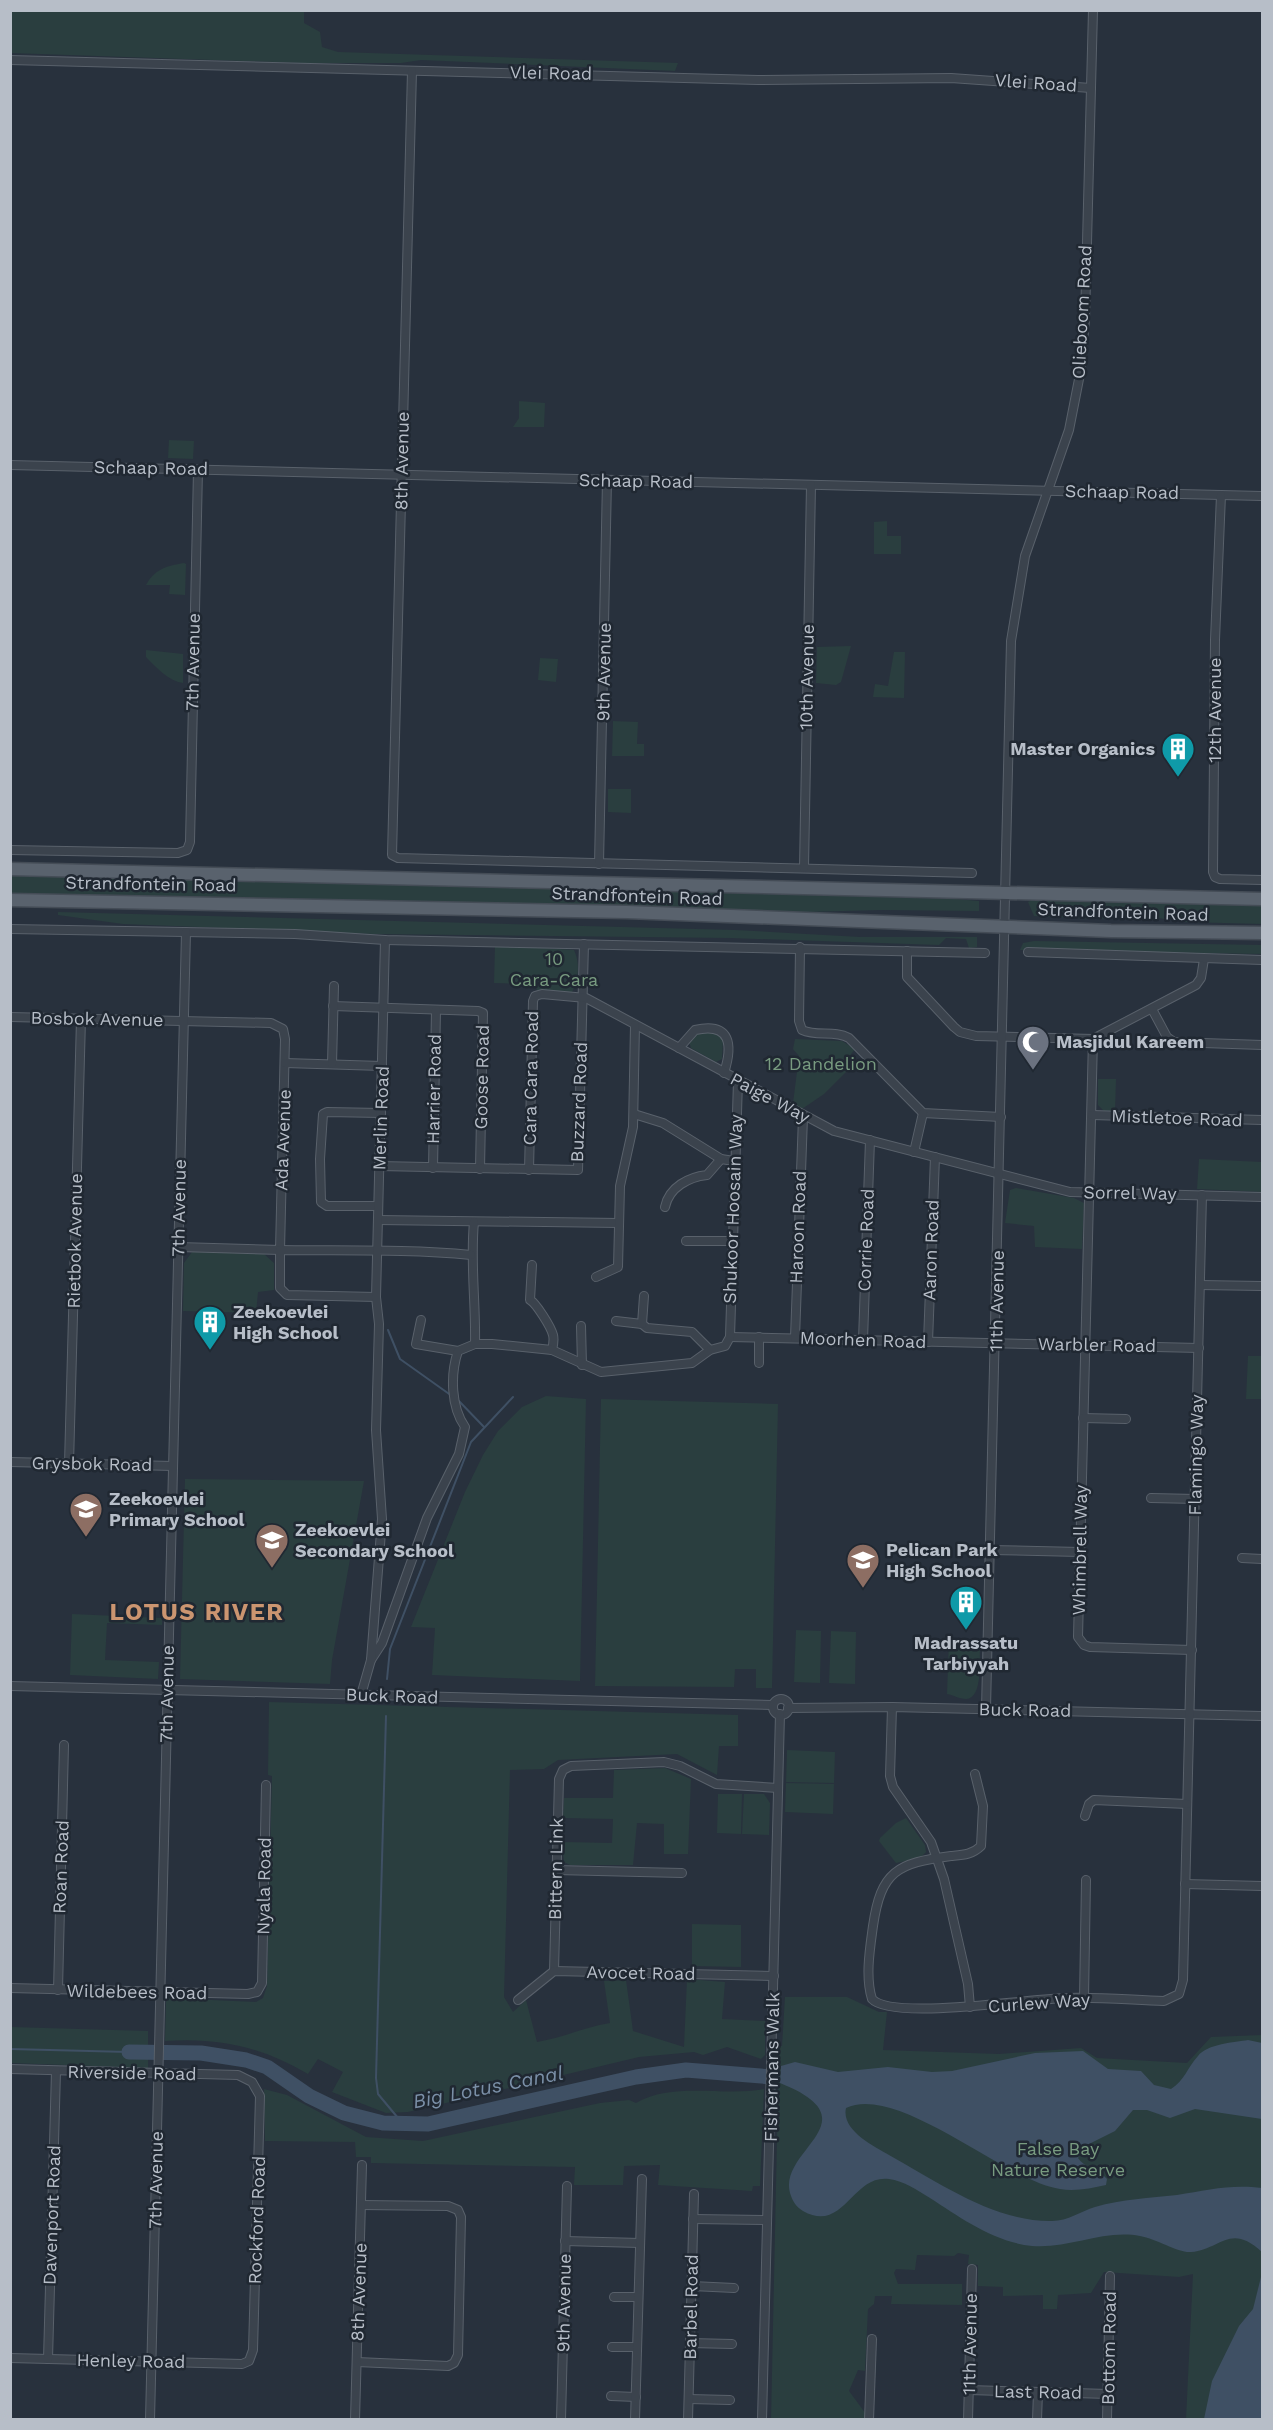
<svg xmlns="http://www.w3.org/2000/svg" width="1273" height="2430" viewBox="0 0 1273 2430" font-family="'Work Sans',sans-serif">
<style>
.green{fill:#2a3e3f}
.water{fill:#3f5064}
.lines{fill:none;stroke-linecap:round;stroke-linejoin:round}
.stream{stroke:#3f5064;stroke-width:2}
.river{stroke:#3f5064;stroke-width:15}
.street-casing{stroke:#59616b;stroke-width:10}
.primary-casing{stroke:#444c56;stroke-width:15}
.street{stroke:#3b434d;stroke-width:8}
.primary{stroke:#59626d;stroke-width:12}
.labels{text-anchor:middle;stroke-width:5;stroke-linejoin:round;paint-order:stroke}
.street-label{font-size:18px;fill:#b7bec8;stroke:#202832}
.poi-label{font-size:18px;font-weight:bold;fill:#b7bec8;stroke:#202832;text-anchor:start}
.park-label{font-size:18px;fill:#789b80;stroke:#202832}
.water-label{font-size:20px;font-style:italic;fill:#7b90a8;stroke:#202832}
.district-label{font-size:24px;font-weight:bold;letter-spacing:1.5px;fill:#cb9570;stroke:#202832}
</style>
<rect width="100%" height="100%" fill="#28313d"/>
<g class="green">
<path d="M304,10V23L320,32L322,47L338,52L678,63L675,71L421,60L401,63H302L11,53V11Z"/>
<path d="M519,401L545,403L544,427H513L519,418Z"/>
<path d="M169,440L194,441L193,459L168,458Z"/>
<path d="M887,521V536H901V554H874V522Z"/>
<path d="M184,563L186,564L185,595L169,594L170,585H146C155,569 166,566 184,563Z"/>
<path d="M851,646L841,682L836,685L816,683L817,647Z"/>
<path d="M146,650L183,654V683C168,681 156,667 146,657Z"/>
<path d="M894,652H905L904,698L873,697L875,684L888,686Z"/>
<path d="M540,658L558,659L556,682L538,680Z"/>
<path d="M613,721L638,722L637,744H644V756H612Z"/>
<path d="M608,789H631V813L608,812Z"/>
<path d="M11,875L955,899L979,901V911L881,910L805,912L11,894Z"/>
<path d="M1032,900L1262,905V924L1185,922L1151,917L1095,919L1034,916L1028,902Z"/>
<path d="M58,912L735,930L860,937H977V947L969,948L966,939L946,938L939,945L730,938L373,934L123,924L58,915Z"/>
<path d="M1034,941L1262,945V954L1020,950L1023,943Z"/>
<path d="M495,945L574,950C580,962 579,980 572,992L538,991L533,984L494,983Z"/>
<path d="M700,1032L719,1034L723,1040L722,1059L716,1062L691,1048L689,1042Z"/>
<path d="M795,1039L842,1041L855,1049L848,1058L856,1062L824,1094L802,1109L793,1103L799,1056L793,1049Z"/>
<path d="M1098,1079H1116L1115,1111H1104L1098,1105Z"/>
<path d="M1199,1159L1262,1162V1192L1197,1189Z"/>
<path d="M1016,1188L1074,1198L1084,1203L1082,1249L1035,1247L1034,1226L1005,1223L1010,1190Z"/>
<path d="M192,1252L264,1254L274,1263V1290L258,1292L256,1313L183,1311L184,1263Z"/>
<path d="M1248,1356H1262V1399H1246Z"/>
<path d="M546,1396L586,1399L580,1681L432,1675L435,1628L411,1627L465,1492L483,1455L498,1431L522,1407Z"/>
<path d="M601,1399L778,1404L772,1688H756V1669H735L734,1687L595,1686Z"/>
<path d="M185,1479L364,1481L332,1660L330,1684L180,1679Z"/>
<path d="M72,1614L162,1618V1625L107,1623L105,1660L159,1662L158,1679L70,1675Z"/>
<path d="M796,1630L821,1631L820,1683L794,1682Z"/>
<path d="M831,1631L856,1632L855,1684L829,1683Z"/>
<path d="M949,1640L980,1642C979,1655 984,1699 966,1699C959,1699 954,1695 947,1694Z"/>
<path d="M269,1702L738,1715V1746H719L717,1775L677,1754L558,1760L544,1769L510,1770L504,1997L513,2012L526,2000L537,2042C562,2038 585,2027 610,2023L604,1981L626,1980L633,2031L684,2047L687,1979L725,1982L722,2019L765,2021V2055L761,2059L727,2047L703,2055L694,2052L639,2057L408,2112L386,2113L332,2092L343,2072L318,2059L308,2074C262,2047 218,2037 165,2041L166,2002L168,1998L256,2002L263,1998L267,1986L272,1776L268,1775Z"/>
<path d="M787,1750L835,1752L834,1783L786,1782Z"/>
<path d="M665,1768L691,1779L688,1854H664V1824L637,1823L633,1865H570L564,1862L562,1842L612,1843L613,1819L563,1818L564,1798H613L614,1770Z"/>
<path d="M786,1783L834,1784L833,1814L785,1812Z"/>
<path d="M718,1794H742L741,1834L717,1833Z"/>
<path d="M744,1794H764L770,1803L769,1835L742,1834Z"/>
<path d="M906,1818L925,1845L926,1852L920,1858L896,1863L879,1841L880,1838L896,1823Z"/>
<path d="M692,1924L741,1925V1967L692,1966Z"/>
<path d="M785,1997H847L879,2012H887L883,2050L999,2054L1081,2048L1097,2058L1187,2063L1211,2037L1262,2035V2419H1186L1193,2274L1179,2277L1104,2272L1091,2293L1058,2295L1057,2309H1043V2295L1003,2296V2287L978,2286V2265L968,2264L969,2255L958,2253L954,2256L917,2255L915,2270L896,2269L894,2273L898,2284H962V2305L891,2304L892,2296H875L874,2304L868,2309L865,2371L858,2370L849,2391L866,2414V2419L771,2420L779,2046H782Z"/>
<path d="M11,2027L148,2031V2068L11,2063Z"/>
<path d="M264,2089L287,2095L366,2137L423,2141L600,2103L629,2100L636,2103C674,2081 723,2097 764,2089L760,2186H753L752,2191L658,2185L660,2165L624,2166L623,2185H574L575,2167L371,2163V2157H356L355,2142L265,2141Z"/>
</g>
<g class="water">
<path d="M1248,2040L1262,2043V2119L1195,2109L1170,2118L1147,2110H1133L1115,2131L1089,2144L1078,2158C1084,2168 1099,2169 1107,2179L1106,2185C1091,2188 1075,2192 1060,2189C1005,2181 898,2083 846,2108C841,2130 873,2146 889,2155C938,2182 994,2222 1052,2221C1068,2221 1081,2211 1095,2207C1122,2199 1150,2198 1177,2195C1207,2190 1232,2184 1262,2188V2252C1230,2222 1220,2250 1191,2252C1178,2253 1157,2239 1140,2236C1104,2229 1069,2249 1032,2246C994,2242 961,2218 930,2198C917,2190 904,2181 889,2179C852,2174 844,2234 803,2211C796,2207 792,2200 790,2193C778,2149 875,2121 780,2083L781,2066L795,2062L838,2072L888,2067L932,2072L952,2071L1035,2053L1083,2051L1108,2069L1141,2071L1154,2085L1171,2089C1185,2080 1187,2068 1198,2056C1207,2044 1235,2042 1248,2040Z"/>
<path d="M1262,2273V2419H1204L1212,2381L1239,2326L1253,2309Z"/>
</g>
<g class="lines">
<g class="stream">
<path d="M388,1330L400,1359L452,1396"/>
<path d="M457,1399L484,1427"/>
<path d="M387,1679L390,1649L471,1442L513,1397"/>
<path d="M386,1716L376,2078L378,2094L403,2124"/>
<path d="M10,2049L129,2052"/>
</g>
<path class="river" d="M129,2052L201,2053L246,2060L267,2067L309,2096L344,2113L383,2123L428,2124L636,2077L686,2070L772,2077"/>
<g class="street-casing">
<g id="street">
<path d="M10,60L758,80L951,78L1091,88"/>
<path d="M412,71L392,855L398,858L972,873"/>
<path d="M10,465L1262,496"/>
<path d="M1221,495L1215,640L1213,872L1215,877L1220,879L1262,880"/>
<path d="M10,850L178,853L187,850L190,842L198,470"/>
<path d="M599,864L607,480"/>
<path d="M804,868L811,485"/>
<path d="M10,929L295,934L385,940L985,953"/>
<path d="M800,947L799,1021L802,1030C817,1037 834,1030 849,1038L923,1113L1001,1117"/>
<path d="M907,951V977L954,1027L960,1032L976,1036L1093,1039L1196,985L1201,978L1204,959"/>
<path d="M1028,952L1262,960"/>
<path d="M333,1006L478,1011L483,1013L480,1169"/>
<path d="M1152,1009L1167,1037L1174,1042L1262,1045"/>
<path d="M10,1017L271,1023L283,1029L285,1039L280,1250L179,1247"/>
<path d="M1093,1039L1078,1637L1084,1645L1090,1647L1192,1650"/>
<path d="M679,1048L695,1030C731,1022 733,1045 724,1073"/>
<path d="M285,1063L382,1066"/>
<path d="M332,1064L334,986"/>
<path d="M634,1114L663,1123L721,1159L734,1161"/>
<path d="M1092,1115L1262,1120"/>
<path d="M914,1152L923,1113"/>
<path d="M379,1166L578,1170L584,944"/>
<path d="M433,1168L436,1010"/>
<path d="M529,1170L533,1001L535,996L542,994L586,998L834,1131L1070,1192L1262,1197"/>
<path d="M378,1206H327L321,1202L320,1159L323,1114L327,1112L381,1113"/>
<path d="M665,1207C669,1187 689,1177 707,1175L721,1159"/>
<path d="M378,1220L619,1223"/>
<path d="M474,1222C470,1263 476,1303 475,1344"/>
<path d="M686,1241H732"/>
<path d="M532,1265L530,1300C536,1303 551,1327 553,1335C554,1339 553,1346 552,1350"/>
<path d="M596,1277L618,1267L620,1186L633,1127L635,1025"/>
<path d="M1200,1285L1262,1286"/>
<path d="M376,1297L287,1295L280,1288V1250C343,1251 407,1249 471,1255"/>
<path d="M421,1320L416,1344L458,1351"/>
<path d="M616,1321L642,1324L647,1328L692,1332L710,1350"/>
<path d="M642,1324L644,1296"/>
<path d="M581,1326L582,1365"/>
<path d="M730,1337L1199,1348"/>
<path d="M795,1338L803,1117"/>
<path d="M863,1340L870,1140"/>
<path d="M928,1342L935,1157"/>
<path d="M759,1363V1337"/>
<path d="M1083,1418L1126,1419"/>
<path d="M10,1462L173,1466"/>
<path d="M69,1464L81,1019"/>
<path d="M1151,1498L1196,1499"/>
<path d="M990,1550L1080,1552"/>
<path d="M1242,1558L1262,1559"/>
<path d="M371,1660L382,1643L427,1518L459,1454L465,1427C451,1407 450,1375 458,1351L475,1344H492L552,1350L601,1372L692,1363L710,1350L725,1346L730,1337L738,1081"/>
<path d="M10,1686L773,1705"/>
<path d="M361,1695L371,1660L382,1519L376,1430L379,1324L376,1297L385,940"/>
<circle cx="781" cy="1707" r="8"/>
<path d="M892,1707L890,1776L893,1787L931,1842L944,1879L968,1984L970,2007"/>
<path d="M788,1708L892,1707L1262,1716"/>
<path d="M986,1709L1011,641L1025,556L1069,430L1080,374L1085,320L1093,10"/>
<path d="M975,1774L983,1806L981,1846C972,1855 962,1855 951,1856C897,1863 881,1871 873,1926C870,1948 865,1977 872,1999C892,2021 1034,1998 1067,1998C1100,1997 1132,2000 1164,2001L1179,1994L1183,1980L1202,1195"/>
<path d="M1085,1816L1089,1804L1094,1800L1187,1804"/>
<path d="M556,1870L682,1873"/>
<path d="M1185,1884L1262,1886"/>
<path d="M554,1971L559,1779L563,1770L571,1766L664,1762L680,1766L716,1784L778,1788"/>
<path d="M10,1988L248,1994L257,1992L262,1983L266,1785"/>
<path d="M58,1990L64,1745"/>
<path d="M1084,1998L1086,1880"/>
<path d="M518,2000L554,1971L774,1976"/>
<path d="M10,2069L238,2075L252,2082L260,2096L253,2350L249,2361L242,2364L10,2358"/>
<path d="M693,2219L767,2220"/>
<path d="M565,2241L640,2243"/>
<path d="M692,2286L734,2288"/>
<path d="M614,2297H638"/>
<path d="M690,2343L732,2344"/>
<path d="M612,2347H637"/>
<path d="M48,2359L56,2071"/>
<path d="M357,2362L448,2366L454,2363L458,2355L461,2217L458,2210L448,2206L361,2205"/>
<path d="M969,2390L1108,2394"/>
<path d="M611,2396L636,2397"/>
<path d="M689,2399L730,2400"/>
<path d="M150,2420L186,932"/>
<path d="M355,2420L362,2165"/>
<path d="M561,2420L567,2186"/>
<path d="M635,2420L642,2179"/>
<path d="M688,2420L694,2194"/>
<path d="M762,2420L780,1714"/>
<path d="M869,2420L872,2339"/>
<path d="M968,2420L972,2269"/>
<path d="M1037,2420L1038,2392"/>
<path d="M1107,2420L1110,2276"/>
</g>
</g>
<g class="primary-casing">
<g id="primary">
<path d="M10,869L1262,899"/>
<path d="M10,900L627,912L1111,931L1262,933"/>
</g>
</g>
<use href="#street" class="street"/>
<use href="#primary" class="primary"/>
</g>
<defs>
<g id="building-pin" transform="scale(1.725)"><path d="M0 17L-7.5 6A9.5 9.5 0 1 1 7.5 6Z" fill="#0f9aa8" stroke="#202832"/><path d="M-4-6H4V6H1V3H-1V6H-4ZM-2.5-4.3h1.7v1.8h-1.7ZM.8-4.3h1.7v1.8H.8ZM-2.5-1h1.7V.8h-1.7ZM.8-1h1.7V.8H.8Z" fill="#fff"/></g>
<g id="mosque-pin" transform="scale(1.725)"><path d="M0 17L-7.5 6A9.5 9.5 0 1 1 7.5 6Z" fill="#6b7280" stroke="#202832"/><path d="M3.5-4.9A6 6 0 1 0 3.5 4.9A5 5 0 1 1 3.5-4.9Z" fill="#fff"/></g>
<g id="school-pin" transform="scale(1.725)"><path d="M0 17L-7.5 6A9.5 9.5 0 1 1 7.5 6Z" fill="#8d6e63" stroke="#202832"/><path d="M0-5L7-2L0 1L-7-2ZM-4 1L0 2.5L4 1V4Q0 6-4 4Z" fill="#fff"/></g>
</defs>
<g fill-rule="evenodd">
<use href="#building-pin" x="1178" y="749"/>
<use href="#mosque-pin" x="1033" y="1042"/>
<use href="#building-pin" x="210" y="1322"/>
<use href="#school-pin" x="86" y="1509"/>
<use href="#school-pin" x="272" y="1540"/>
<use href="#school-pin" x="863" y="1560"/>
<use href="#building-pin" x="966" y="1602"/>
</g>
<g class="labels">
<g class="street-label">
<text transform="translate(551 73) rotate(1)" y="6">Vlei Road</text>
<text transform="translate(1036 83) rotate(4)" y="6">Vlei Road</text>
<text transform="translate(1082 312) rotate(-87)" y="6">Olieboom Road</text>
<text transform="translate(402 461) rotate(-89)" y="6">8th Avenue</text>
<text transform="translate(151 468) rotate(1)" y="6">Schaap Road</text>
<text transform="translate(636 481) rotate(1)" y="6">Schaap Road</text>
<text transform="translate(1122 492) rotate(1)" y="6">Schaap Road</text>
<text transform="translate(193 662) rotate(-89)" y="6">7th Avenue</text>
<text transform="translate(604 672) rotate(-89)" y="6">9th Avenue</text>
<text transform="translate(807 677) rotate(-89)" y="6">10th Avenue</text>
<text transform="translate(1215 710) rotate(-90)" y="6">12th Avenue</text>
<text transform="translate(151 884) rotate(1)" y="6">Strandfontein Road</text>
<text transform="translate(637 896) rotate(2)" y="6">Strandfontein Road</text>
<text transform="translate(1123 912) rotate(2)" y="6">Strandfontein Road</text>
<text transform="translate(97 1019) rotate(1)" y="6">Bosbok Avenue</text>
<text transform="translate(482 1077) rotate(-89)" y="6">Goose Road</text>
<text transform="translate(531 1078) rotate(-89)" y="6">Cara Cara Road</text>
<text transform="translate(434 1089) rotate(-89)" y="6">Harrier Road</text>
<text transform="translate(770 1098) rotate(28)" y="6">Paige Way</text>
<text transform="translate(579 1102) rotate(-88)" y="6">Buzzard Road</text>
<text transform="translate(381 1118) rotate(-88)" y="6">Merlin Road</text>
<text transform="translate(1177 1118) rotate(2)" y="6">Mistletoe Road</text>
<text transform="translate(283 1140) rotate(-88)" y="6">Ada Avenue</text>
<text transform="translate(1130 1193) rotate(1)" y="6">Sorrel Way</text>
<text transform="translate(179 1208) rotate(-89)" y="6">7th Avenue</text>
<text transform="translate(733 1209) rotate(-88)" y="6">Shukoor Hoosain Way</text>
<text transform="translate(798 1227) rotate(-88)" y="6">Haroon Road</text>
<text transform="translate(866 1240) rotate(-88)" y="6">Corrie Road</text>
<text transform="translate(75 1241) rotate(-89)" y="6">Rietbok Avenue</text>
<text transform="translate(931 1250) rotate(-88)" y="6">Aaron Road</text>
<text transform="translate(997 1301) rotate(-89)" y="6">11th Avenue</text>
<text transform="translate(863 1340) rotate(2)" y="6">Moorhen Road</text>
<text transform="translate(1097 1345) rotate(1)" y="6">Warbler Road</text>
<text transform="translate(1196 1455) rotate(-89)" y="6">Flamingo Way</text>
<text transform="translate(92 1464) rotate(1)" y="6">Grysbok Road</text>
<text transform="translate(1080 1550) rotate(-89)" y="6">Whimbrell Way</text>
<text transform="translate(167 1694) rotate(-89)" y="6">7th Avenue</text>
<text transform="translate(392 1696) rotate(2)" y="6">Buck Road</text>
<text transform="translate(1025 1710) rotate(1)" y="6">Buck Road</text>
<text transform="translate(61 1867) rotate(-88)" y="6">Roan Road</text>
<text transform="translate(556 1869) rotate(-89)" y="6">Bittern Link</text>
<text transform="translate(264 1886) rotate(-89)" y="6">Nyala Road</text>
<text transform="translate(641 1973) rotate(1)" y="6">Avocet Road</text>
<text transform="translate(137 1992) rotate(1)" y="6">Wildebees Road</text>
<text transform="translate(1039 2003) rotate(-4)" y="6">Curlew Way</text>
<text transform="translate(772 2067) rotate(-89)" y="6">Fishermans Walk</text>
<text transform="translate(132 2073) rotate(1)" y="6">Riverside Road</text>
<text transform="translate(156 2180) rotate(-89)" y="6">7th Avenue</text>
<text transform="translate(52 2215) rotate(-88)" y="6">Davenport Road</text>
<text transform="translate(257 2220) rotate(-88)" y="6">Rockford Road</text>
<text transform="translate(359 2292) rotate(-88)" y="6">8th Avenue</text>
<text transform="translate(564 2303) rotate(-89)" y="6">9th Avenue</text>
<text transform="translate(691 2307) rotate(-89)" y="6">Barbel Road</text>
<text transform="translate(970 2344) rotate(-89)" y="6">11th Avenue</text>
<text transform="translate(1109 2348) rotate(-89)" y="6">Bottom Road</text>
<text transform="translate(131 2361) rotate(1)" y="6">Henley Road</text>
<text transform="translate(1038 2392) rotate(1)" y="6">Last Road</text>
</g>
<g class="poi-label">
<text x="1155" y="755" text-anchor="end">Master Organics</text>
<text x="1056" y="1048">Masjidul Kareem</text>
<text x="233" y="1318">Zeekoevlei<tspan x="233" dy="21">High School</tspan></text>
<text x="109" y="1505">Zeekoevlei<tspan x="109" dy="21">Primary School</tspan></text>
<text x="295" y="1536">Zeekoevlei<tspan x="295" dy="21">Secondary School</tspan></text>
<text x="886" y="1556">Pelican Park<tspan x="886" dy="21">High School</tspan></text>
<text x="966" y="1649" text-anchor="middle">Madrassatu<tspan x="966" dy="21">Tarbiyyah</tspan></text>
</g>
<g class="park-label">
<text x="554" y="965">10<tspan x="554" dy="21">Cara-Cara</tspan></text>
<text x="821" y="1070">12 Dandelion</text>
<text x="1058" y="2155">False Bay<tspan x="1058" dy="21">Nature Reserve</tspan></text>
</g>
<g class="water-label">
<text transform="translate(488 2087) rotate(-11)" y="7">Big Lotus Canal</text>
</g>
<g class="district-label">
<text x="197" y="1620">LOTUS RIVER</text>
</g>
</g>
<rect width="1273" height="2430" fill="none" stroke="#b7bec8" stroke-width="24"/>
</svg>
